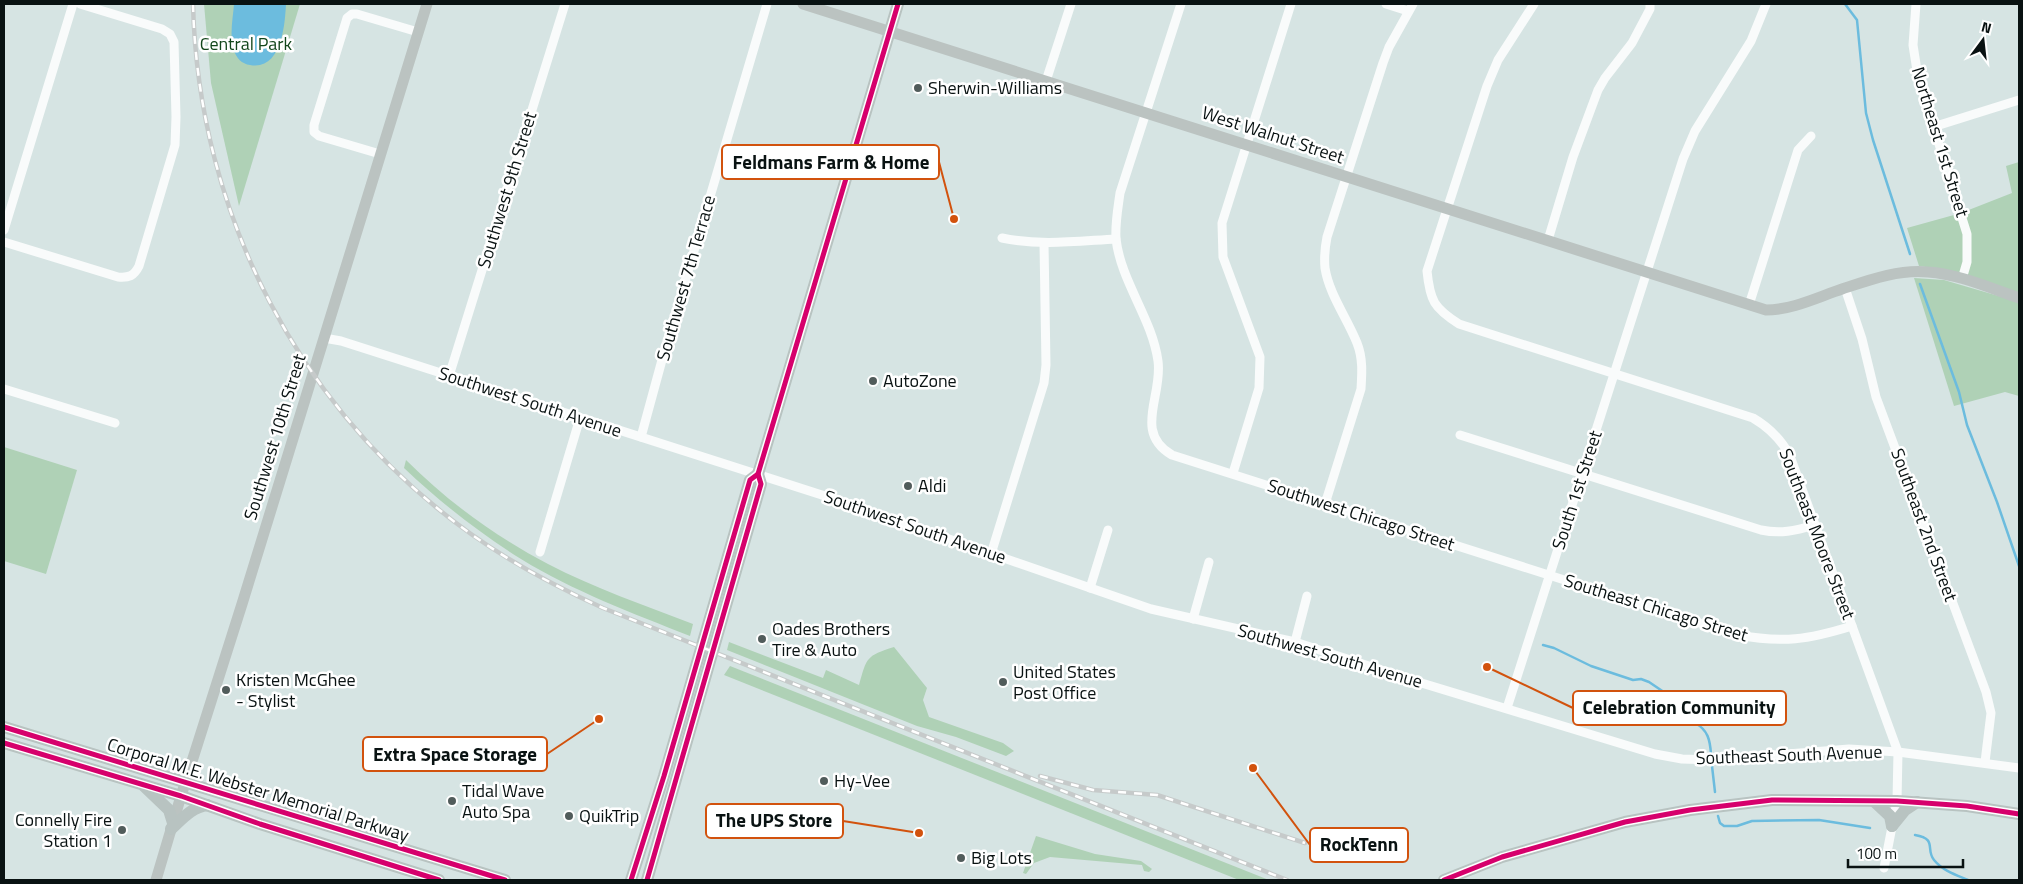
<svg xmlns="http://www.w3.org/2000/svg" width="2023" height="884" viewBox="0 0 2023 884" font-family="'Titillium Web',sans-serif">
<style>
.green{fill:#afd1b6}
.water{fill:#6cbcde}
.lines{fill:none;stroke-linecap:round;stroke-linejoin:round}
.stream{stroke:#6cbcde;stroke-width:2.5}
.street{stroke:#f9fbfb;stroke-width:9}
.secondary{stroke:#bbc3c1;stroke-width:11}
.primary{stroke:#b8c3c1;stroke-width:12}
.rail-casing{stroke:#c6caca;stroke-width:4.5}
.rail{stroke:#fff;stroke-width:2.5;stroke-dasharray:8;stroke-linecap:butt}
.cycleway-casing{stroke:#fff;stroke-width:8}
.cycleway{stroke:#d6006c;stroke-width:5}
.poi-dot{fill:#515c5b;stroke:#fff;stroke-width:2}
.labels{text-anchor:middle;stroke-width:5;stroke-linejoin:round;paint-order:stroke}
.park-label{font-size:18px;fill:#12461b;stroke:#fff}
.poi-label{font-size:18px;fill:#091212;stroke:#fff;text-anchor:start}
.street-label{font-size:18px;fill:#091212;stroke:#fff}
.leader{fill:none;stroke:#d2520d;stroke-width:2}
.callout-dot{fill:#d2520d;stroke:#fff;stroke-width:2}
.callout{fill:#fff;stroke:#d2520d;stroke-width:2}
.callout-label{font-size:19px;text-anchor:middle;font-weight:bold;fill:#091212}
</style>
<rect width="100%" height="100%" fill="#d6e4e3"/>
<g class="green">
<path d="M204,4H300L239,206L211,83Z"/>
<path d="M2019,162V293L1952,271L1919,266L1907,228L1961,213L2012,193L2006,166Z"/>
<path d="M1914,278L1944,280L2019,302V396L2005,392L1954,406Z"/>
<path d="M4,447L77,470L46,574L4,561Z"/>
<path d="M406,460C447,501 496,537 548,564C594,588 644,605 693,624L690,636C632,613 573,591 521,559C478,532 440,502 404,468Z"/>
<path d="M729,642L823,678L826,670L859,685C867,657 866,656 894,647L927,688L923,700L929,717L1003,743L1014,751L1006,756L956,737L917,726L727,650Z"/>
<path d="M730,666L1269,880H1239L724,675Z"/>
<path d="M1036,836L1095,854L1141,861L1152,869L1149,872L1144,871L1142,865L1050,857L1034,863L1026,874L1023,873Z"/>
</g>
<path class="water" d="M234,4H286C285,23 282,71 250,65C242,64 236,58 234,50C229,36 233,18 234,4Z"/>
<g class="lines">
<g class="stream">
<path d="M1845,4L1857,20L1866,113L1873,140L1910,254"/>
<path d="M1920,284L1959,392L1967,425L1997,502L2019,566"/>
<path d="M1543,645L1554,648L1591,666L1633,680L1641,679L1649,682L1683,705L1681,715C1685,720 1689,721 1695,723C1708,730 1710,740 1711,754"/>
<path d="M1712,766L1715,792"/>
<path d="M1718,816L1720,823L1724,826H1737L1752,821L1819,820L1870,828"/>
<path d="M1915,835C1938,839 1925,849 1934,860C1943,871 1956,875 1968,880"/>
</g>
<g class="street">
<path d="M1181,4L1120,193C1118,208 1115,223 1116,239C1121,282 1152,318 1158,361C1163,396 1133,432 1172,455L1737,635C1784,643 1807,640 1852,626"/>
<path d="M1386,4L1408,11"/>
<path d="M1534,4L1498,60L1487,86L1427,271C1430,301 1434,308 1459,324L1753,418C1770,428 1781,439 1790,456L1898,752L1897,801L1884,868"/>
<path d="M1916,4L1913,45L1918,77L1967,234V262L1962,279"/>
<path d="M1046,81L1071,4"/>
<path d="M1933,127L2019,100"/>
<path d="M380,154L319,136L314,132V125L347,18L352,14H357L418,32"/>
<path d="M4,230L73,4"/>
<path d="M1002,238C1040,246 1078,241 1116,239"/>
<path d="M1548,240L1573,157L1598,90L1605,78L1632,43L1650,9V4"/>
<path d="M4,242L118,277C129,278 134,276 139,266L175,145L176,117L174,42L170,34L162,29L80,4"/>
<path d="M1845,288L1862,339L1876,397L1986,692L1991,713L1985,762"/>
<path d="M1749,305L1798,150L1811,136"/>
<path d="M324,338L341,341L825,496L1151,609L1295,642L1415,681L1655,754L1682,759L1712,760L1849,749L1898,752L2019,768"/>
<path d="M449,376L565,4"/>
<path d="M4,389L115,423"/>
<path d="M1460,435L1761,530C1780,534 1795,531 1814,525"/>
<path d="M641,437L665,349L767,4"/>
<path d="M1233,473L1259,388L1260,357L1223,257L1222,223L1291,4"/>
<path d="M1325,504L1361,389C1362,373 1363,358 1357,343C1347,318 1329,294 1325,268C1324,257 1325,247 1327,237L1383,63L1389,47L1413,4"/>
<path d="M540,552L580,418"/>
<path d="M991,554L1044,383L1046,365L1044,243"/>
<path d="M1090,588L1108,530"/>
<path d="M1193,619L1209,562"/>
<path d="M1295,642L1307,596"/>
<path d="M1507,708L1683,159L1695,131L1751,41L1766,4"/>
</g>
<g class="secondary">
<path d="M803,4L1766,310C1792,310 1818,297 1842,289C1869,280 1899,269 1928,272C1958,274 1990,288 2019,298"/>
<path d="M156,880L181,796L242,604L427,4"/>
</g>
<g class="primary">
<path d="M4,727L505,880"/>
<path d="M4,743L181,796L260,824L439,880"/>
<path d="M145,787L169,810L173,823"/>
<path d="M1874,801L1890,816L1892,826"/>
<path d="M1892,826L1905,810L1917,802"/>
<path d="M171,829C182,819 192,807 207,805"/>
<path d="M631,880L664,776L750,480L758,474"/>
<path d="M647,880L761,484L758,474L898,4"/>
<path d="M1444,880L1502,857L1625,822L1690,810L1772,800L1897,801L1967,806L2019,814"/>
</g>
<g class="rail-casing">
<g id="rail">
<path d="M193,4C198,214 300,412 471,534C513,564 557,587 603,608L1287,880"/>
<path d="M1040,776L1093,790L1157,795L1305,843"/>
</g>
</g>
<use href="#rail" class="rail"/>
<g class="cycleway-casing">
<g id="cycleway">
<path d="M4,727L505,880"/>
<path d="M4,743L181,796L260,824L439,880"/>
<path d="M631,880L664,776L750,480L758,474"/>
<path d="M647,880L761,484L758,474L898,4"/>
<path d="M1444,880L1502,857L1625,822L1690,810L1772,800L1897,801L1967,806L2019,814"/>
</g>
</g>
<use href="#cycleway" class="cycleway"/>
</g>
<g class="poi-dot">
<circle cx="918" cy="88" r="5"/>
<circle cx="873" cy="381" r="5"/>
<circle cx="908" cy="486" r="5"/>
<circle cx="762" cy="639" r="5"/>
<circle cx="1003" cy="682" r="5"/>
<circle cx="226" cy="690" r="5"/>
<circle cx="824" cy="781" r="5"/>
<circle cx="452" cy="801" r="5"/>
<circle cx="569" cy="816" r="5"/>
<circle cx="122" cy="830" r="5"/>
<circle cx="961" cy="858" r="5"/>
</g>
<g class="labels">
<g class="park-label">
<text x="246" y="50">Central Park</text>
</g>
<g class="poi-label">
<text x="928" y="94">Sherwin-Williams</text>
<text x="883" y="387">AutoZone</text>
<text x="918" y="492">Aldi</text>
<text x="772" y="635">Oades Brothers<tspan x="772" dy="21">Tire &amp; Auto</tspan></text>
<text x="1013" y="678">United States<tspan x="1013" dy="21">Post Office</tspan></text>
<text x="236" y="686">Kristen McGhee<tspan x="236" dy="21">- Stylist</tspan></text>
<text x="834" y="787">Hy-Vee</text>
<text x="462" y="797">Tidal Wave<tspan x="462" dy="21">Auto Spa</tspan></text>
<text x="579" y="822">QuikTrip</text>
<text x="112" y="826" text-anchor="end">Connelly Fire<tspan x="112" dy="21">Station 1</tspan></text>
<text x="971" y="864">Big Lots</text>
</g>
<g class="street-label">
<text transform="translate(1273 135) rotate(18)" y="6">West Walnut Street</text>
<text transform="translate(1940 142) rotate(73)" y="6">Northeast 1st Street</text>
<text transform="translate(507 190) rotate(-73)" y="6">Southwest 9th Street</text>
<text transform="translate(686 278) rotate(-74)" y="6">Southwest 7th Terrace</text>
<text transform="translate(530 402) rotate(18)" y="6">Southwest South Avenue</text>
<text transform="translate(275 437) rotate(-73)" y="6">Southwest 10th Street</text>
<text transform="translate(1577 490) rotate(-72)" y="6">South 1st Street</text>
<text transform="translate(1361 515) rotate(18)" y="6">Southwest Chicago Street</text>
<text transform="translate(1924 525) rotate(70)" y="6">Southeast 2nd Street</text>
<text transform="translate(915 527) rotate(19)" y="6">Southwest South Avenue</text>
<text transform="translate(1817 534) rotate(69)" y="6">Southeast Moore Street</text>
<text transform="translate(1656 608) rotate(17)" y="6">Southeast Chicago Street</text>
<text transform="translate(1330 656) rotate(16)" y="6">Southwest South Avenue</text>
<text transform="translate(1789 755) rotate(-2)" y="6">Southeast South Avenue</text>
<text transform="translate(258 790) rotate(17)" y="6">Corporal M.E. Webster Memorial Parkway</text>
</g>
</g>
<path class="leader" d="M954 219L939 162M1487 667L1573 708M599 719L547 754M919 833L843 821M1253 768L1310 845"/>
<g class="callout-dot">
<circle cx="954" cy="219" r="5"/>
<circle cx="1487" cy="667" r="5"/>
<circle cx="599" cy="719" r="5"/>
<circle cx="919" cy="833" r="5"/>
<circle cx="1253" cy="768" r="5"/>
</g>
<g class="callout">
<rect x="722" y="145" width="217" height="34" rx="5"/>
<rect x="1573" y="691" width="213" height="34" rx="5"/>
<rect x="363" y="737" width="184" height="34" rx="5"/>
<rect x="706" y="804" width="137" height="34" rx="5"/>
<rect x="1310" y="828" width="98" height="34" rx="5"/>
</g>
<g class="callout-label">
<text x="831" y="169">Feldmans Farm &amp; Home</text>
<text x="1679" y="714">Celebration Community</text>
<text x="455" y="761">Extra Space Storage</text>
<text x="774" y="827">The UPS Store</text>
<text x="1359" y="851">RockTenn</text>
</g>
<rect width="2023" height="884" fill="none" stroke="#091212" stroke-width="10"/>
<g transform="translate(1983 40) rotate(15)" stroke="#ffffff" stroke-width="4" paint-order="stroke">
<path d="M0-4L9 19L0 12L-9 19Z" fill="#091212"/>
<text y="-8" font-size="14" font-weight="bold" text-anchor="middle" fill="#091212">N</text>
</g>
<path d="M1848 859v8h115v-8" fill="none" stroke="#091212" stroke-width="2.5"/>
<text x="1856" y="859" font-size="15" fill="#091212" stroke="#ffffff" stroke-width="4" paint-order="stroke">100 m</text>
</svg>
